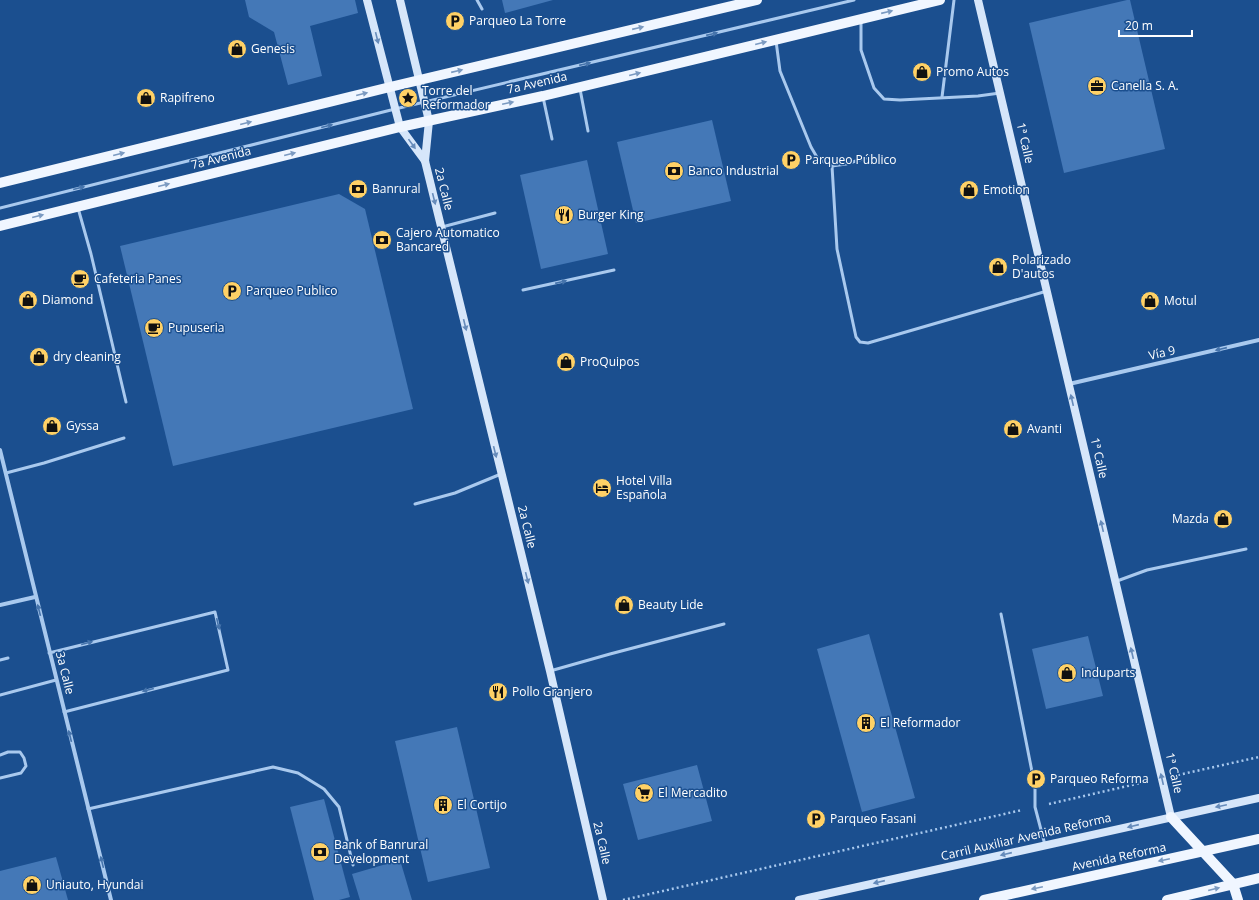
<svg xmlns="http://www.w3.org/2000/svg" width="1259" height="900" viewBox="0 0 1259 900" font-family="'Open Sans',sans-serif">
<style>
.building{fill:#4478b7}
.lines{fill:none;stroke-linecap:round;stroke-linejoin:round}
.path{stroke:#a9c9ee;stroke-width:2.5;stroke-dasharray:2 3;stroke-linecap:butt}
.lane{stroke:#a9c9ee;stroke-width:3}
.street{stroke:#a9c9ee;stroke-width:4}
.secondary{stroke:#d6e6fa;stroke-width:8}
.primary{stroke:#f0f6ff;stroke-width:10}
.oneway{fill:#7b9ac1}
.oneway2{fill:#4674ac}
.oneway3{fill:#668bba}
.labels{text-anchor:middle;stroke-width:3;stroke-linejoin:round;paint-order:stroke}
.poi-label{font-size:12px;fill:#fff;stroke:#1b4f8f;text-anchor:start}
.street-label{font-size:12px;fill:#fff;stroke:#1b4f8f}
</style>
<rect width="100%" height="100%" fill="#1b4f8f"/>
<g class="building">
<path d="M245,0H355L358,13L310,26L322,76L288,85L274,32L249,17Z"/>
<path d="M502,0H553L505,13Z"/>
<path d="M1127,0H1130L1165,149L1064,173L1029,23Z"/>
<path d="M712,120L731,201L636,223L617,142Z"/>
<path d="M587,160L608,254L541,269L520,175Z"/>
<path d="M339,194L365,209L413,409L173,466L120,246Z"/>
<path d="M869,634L915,798L862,812L817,649Z"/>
<path d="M1088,636L1103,696L1046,709L1032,649Z"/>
<path d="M457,727L490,868L428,882L395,741Z"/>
<path d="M697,765L712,821L638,840L623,784Z"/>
<path d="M324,799L350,897L339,900H314L290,807Z"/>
<path d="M56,857L68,900H0V871Z"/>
<path d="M400,860L412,900H360L352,874Z"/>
</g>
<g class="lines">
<g class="path">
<path d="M1178,775L1259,757"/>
<path d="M1049,804L1145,782"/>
<path d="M623,900L1022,810"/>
</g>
<g class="lane">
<path d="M477,0L482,9"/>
<path d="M861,20V50L874,88L884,99L900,100L978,96L1000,93"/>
<path d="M776,41L780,71L811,147L818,159L832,166L846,164L869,157"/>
<path d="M580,89L588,131"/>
<path d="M543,97L552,139"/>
<path d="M942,97L954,0"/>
<path d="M832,166L837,249L856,337L860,342L868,343L1047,291"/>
<path d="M0,208L395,109L854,0"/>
<path d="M78,208L91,254L126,402"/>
<path d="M442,227L495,213"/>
<path d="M523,290L614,270"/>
<path d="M6,473L44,463L124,438"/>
<path d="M415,504L455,493L501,474"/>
<path d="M1117,581L1147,570L1246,549"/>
<path d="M1001,614L1035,787V807L1045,845"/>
<path d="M49,653L215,612L228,670L64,712"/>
<path d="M0,660L8,658"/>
<path d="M550,671L610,654L724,624"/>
<path d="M0,695L56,680"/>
<path d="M0,755L8,752H20L24,758L26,766L21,773L0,778"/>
<path d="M88,809L273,767L298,773L324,789L339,807L353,865"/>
</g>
<g class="street">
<path d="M1069,384L1259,340"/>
<path d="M0,450L111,900"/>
<path d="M0,605L35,597"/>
</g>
<g class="secondary">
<path d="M367,0L400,127L425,161"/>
<path d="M400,0L429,121L425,161L550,671L603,900"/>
<path d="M978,0L1171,817"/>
<path d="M799,900L1259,798"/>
</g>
<g class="primary">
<path d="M0,183L390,87L757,0"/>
<path d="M0,226L400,127L543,96L940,0"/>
<path d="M1171,817L1233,884L1238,900"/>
<path d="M984,900L1259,839"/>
<path d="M1167,900L1259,878"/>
</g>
</g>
<defs><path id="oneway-solid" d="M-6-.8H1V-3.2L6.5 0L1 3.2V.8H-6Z"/></defs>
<g class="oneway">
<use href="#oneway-solid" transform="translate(887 12) rotate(-13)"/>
<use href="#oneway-solid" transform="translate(638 28) rotate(-13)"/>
<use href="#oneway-solid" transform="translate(761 43) rotate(-14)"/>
<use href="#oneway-solid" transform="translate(457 71) rotate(-13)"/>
<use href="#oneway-solid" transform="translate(635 74) rotate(-14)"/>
<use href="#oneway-solid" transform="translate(362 94) rotate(-14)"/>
<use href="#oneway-solid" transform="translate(508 103) rotate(-12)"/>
<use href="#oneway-solid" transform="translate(246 123) rotate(-14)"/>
<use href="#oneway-solid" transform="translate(119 154) rotate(-14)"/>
<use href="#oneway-solid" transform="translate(290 154) rotate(-14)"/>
<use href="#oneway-solid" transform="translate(164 185) rotate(-14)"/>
<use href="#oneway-solid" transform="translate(38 216) rotate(-14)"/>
<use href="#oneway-solid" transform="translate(1164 860) rotate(168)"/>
<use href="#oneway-solid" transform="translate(1037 888) rotate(168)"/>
<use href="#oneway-solid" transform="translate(1214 889) rotate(-14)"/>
</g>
<g class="oneway2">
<use href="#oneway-solid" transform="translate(712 34) rotate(-13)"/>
<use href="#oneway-solid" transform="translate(585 64) rotate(-13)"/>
<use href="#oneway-solid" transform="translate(327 126) rotate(-14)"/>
<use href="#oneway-solid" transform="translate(79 188) rotate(-14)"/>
<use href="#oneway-solid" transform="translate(561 282) rotate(-13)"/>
<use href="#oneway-solid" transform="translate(1221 349) rotate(167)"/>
<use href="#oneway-solid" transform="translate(39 610) rotate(-104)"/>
<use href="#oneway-solid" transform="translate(218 624) rotate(77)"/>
<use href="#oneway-solid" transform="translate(87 643) rotate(-14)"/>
<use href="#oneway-solid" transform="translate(148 690) rotate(166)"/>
<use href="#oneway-solid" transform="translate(70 736) rotate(-104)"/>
<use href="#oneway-solid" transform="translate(102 862) rotate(-104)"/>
</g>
<g class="oneway3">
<use href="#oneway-solid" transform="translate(377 38) rotate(76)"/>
<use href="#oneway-solid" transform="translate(412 144) rotate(54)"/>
<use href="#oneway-solid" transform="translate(434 199) rotate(76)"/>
<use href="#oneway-solid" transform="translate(465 325) rotate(76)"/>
<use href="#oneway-solid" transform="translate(1072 400) rotate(-103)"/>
<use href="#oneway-solid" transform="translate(495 452) rotate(76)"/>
<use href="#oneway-solid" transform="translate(1102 526) rotate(-103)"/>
<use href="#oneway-solid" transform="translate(527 578) rotate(76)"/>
<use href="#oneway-solid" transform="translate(1132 653) rotate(-103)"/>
<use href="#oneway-solid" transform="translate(1162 779) rotate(-103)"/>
<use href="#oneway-solid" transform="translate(1221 806) rotate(168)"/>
<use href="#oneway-solid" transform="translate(1133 826) rotate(167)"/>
<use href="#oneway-solid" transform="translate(1006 854) rotate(167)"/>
<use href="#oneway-solid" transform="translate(879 882) rotate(167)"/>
</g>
<defs>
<g id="parking-disc" transform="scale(1)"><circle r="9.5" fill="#ffd166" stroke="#1b4f8f"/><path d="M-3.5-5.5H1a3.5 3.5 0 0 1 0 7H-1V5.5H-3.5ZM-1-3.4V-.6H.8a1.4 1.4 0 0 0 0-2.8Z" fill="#111"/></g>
<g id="shop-disc" transform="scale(1)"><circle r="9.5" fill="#ffd166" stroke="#1b4f8f"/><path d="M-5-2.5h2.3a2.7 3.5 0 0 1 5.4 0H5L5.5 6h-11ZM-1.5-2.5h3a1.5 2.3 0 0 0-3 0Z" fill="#111"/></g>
<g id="office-disc" transform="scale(1)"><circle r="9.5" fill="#ffd166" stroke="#1b4f8f"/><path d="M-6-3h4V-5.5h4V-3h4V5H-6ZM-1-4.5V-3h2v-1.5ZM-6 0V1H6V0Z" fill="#111"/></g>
<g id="sight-disc" transform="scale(1)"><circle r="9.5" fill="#ffd166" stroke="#1b4f8f"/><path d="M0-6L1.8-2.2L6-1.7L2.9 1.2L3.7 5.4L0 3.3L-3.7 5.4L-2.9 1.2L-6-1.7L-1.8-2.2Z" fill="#111"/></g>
<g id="bank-disc" transform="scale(1)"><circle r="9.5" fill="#ffd166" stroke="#1b4f8f"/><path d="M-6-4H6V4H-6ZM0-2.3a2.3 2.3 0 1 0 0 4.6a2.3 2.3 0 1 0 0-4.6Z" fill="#111"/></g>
<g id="restaurant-disc" transform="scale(1)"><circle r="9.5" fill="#ffd166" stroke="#1b4f8f"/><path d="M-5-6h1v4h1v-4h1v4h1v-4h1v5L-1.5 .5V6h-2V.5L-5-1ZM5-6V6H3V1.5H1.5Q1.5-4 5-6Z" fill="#111"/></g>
<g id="cafe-disc" transform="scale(1)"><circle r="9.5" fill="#ffd166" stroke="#1b4f8f"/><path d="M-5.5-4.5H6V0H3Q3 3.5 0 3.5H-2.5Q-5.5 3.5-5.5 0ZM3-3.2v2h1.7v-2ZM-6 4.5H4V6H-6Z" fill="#111"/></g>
<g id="hotel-disc" transform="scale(1)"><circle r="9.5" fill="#ffd166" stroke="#1b4f8f"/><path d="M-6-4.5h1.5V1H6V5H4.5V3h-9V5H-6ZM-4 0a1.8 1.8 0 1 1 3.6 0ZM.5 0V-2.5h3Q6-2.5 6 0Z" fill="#111"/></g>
<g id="building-disc" transform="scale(1)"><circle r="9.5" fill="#ffd166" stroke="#1b4f8f"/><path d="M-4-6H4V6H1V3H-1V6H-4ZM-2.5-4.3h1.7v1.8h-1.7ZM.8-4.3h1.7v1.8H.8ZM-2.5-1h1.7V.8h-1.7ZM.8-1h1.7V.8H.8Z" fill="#111"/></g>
<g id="supermarket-disc" transform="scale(1)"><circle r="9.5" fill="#ffd166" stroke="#1b4f8f"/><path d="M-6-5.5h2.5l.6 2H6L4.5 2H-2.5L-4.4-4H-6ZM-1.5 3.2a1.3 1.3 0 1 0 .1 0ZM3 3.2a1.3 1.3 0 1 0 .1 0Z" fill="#111"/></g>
</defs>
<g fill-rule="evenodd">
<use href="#parking-disc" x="455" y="21"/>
<use href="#shop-disc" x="237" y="49"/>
<use href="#shop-disc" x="922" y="72"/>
<use href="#office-disc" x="1097" y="86"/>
<use href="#shop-disc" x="146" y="98"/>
<use href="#sight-disc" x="408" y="98"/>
<use href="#parking-disc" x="791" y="160"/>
<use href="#bank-disc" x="674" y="171"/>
<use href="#bank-disc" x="358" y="189"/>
<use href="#shop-disc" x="969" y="190"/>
<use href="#restaurant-disc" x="564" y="215"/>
<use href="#bank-disc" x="382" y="240"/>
<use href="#shop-disc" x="998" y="267"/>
<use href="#cafe-disc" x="80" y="279"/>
<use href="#parking-disc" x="232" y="291"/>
<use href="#shop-disc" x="28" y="300"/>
<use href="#shop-disc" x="1150" y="301"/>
<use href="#cafe-disc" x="154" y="328"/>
<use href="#shop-disc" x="39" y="357"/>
<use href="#shop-disc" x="566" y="362"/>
<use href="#shop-disc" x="52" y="426"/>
<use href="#shop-disc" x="1013" y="429"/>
<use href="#hotel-disc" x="602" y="488"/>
<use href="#shop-disc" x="1223" y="519"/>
<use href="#shop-disc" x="624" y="605"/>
<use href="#shop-disc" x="1067" y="673"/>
<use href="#restaurant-disc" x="498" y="692"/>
<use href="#building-disc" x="866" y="723"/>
<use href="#parking-disc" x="1036" y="779"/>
<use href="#supermarket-disc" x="644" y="793"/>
<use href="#building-disc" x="443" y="805"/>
<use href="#parking-disc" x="816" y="819"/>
<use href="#bank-disc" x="320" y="852"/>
<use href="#shop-disc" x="32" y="885"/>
</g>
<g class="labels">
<g class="poi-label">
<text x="469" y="25">Parqueo La Torre</text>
<text x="251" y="53">Genesis</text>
<text x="936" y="76">Promo Autos</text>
<text x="1111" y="90">Canella S. A.</text>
<text x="422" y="95">Torre del<tspan x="422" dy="14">Reformador</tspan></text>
<text x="160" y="102">Rapifreno</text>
<text x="805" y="164">Parqueo Público</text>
<text x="688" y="175">Banco Industrial</text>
<text x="372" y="193">Banrural</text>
<text x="983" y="194">Emotion</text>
<text x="578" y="219">Burger King</text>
<text x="396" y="237">Cajero Automatico<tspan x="396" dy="14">Bancared</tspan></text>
<text x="1012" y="264">Polarizado<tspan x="1012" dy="14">D'autos</tspan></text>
<text x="94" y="283">Cafeteria Panes</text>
<text x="246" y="295">Parqueo Publico</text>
<text x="42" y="304">Diamond</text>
<text x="1164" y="305">Motul</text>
<text x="168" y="332">Pupuseria</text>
<text x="53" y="361">dry cleaning</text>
<text x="580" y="366">ProQuipos</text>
<text x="66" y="430">Gyssa</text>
<text x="1027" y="433">Avanti</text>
<text x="616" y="485">Hotel Villa<tspan x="616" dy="14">Española</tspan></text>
<text x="1209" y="523" text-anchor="end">Mazda</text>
<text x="638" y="609">Beauty Lide</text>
<text x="1081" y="677">Induparts</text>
<text x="512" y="696">Pollo Granjero</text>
<text x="880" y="727">El Reformador</text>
<text x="1050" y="783">Parqueo Reforma</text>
<text x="658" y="797">El Mercadito</text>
<text x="457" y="809">El Cortijo</text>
<text x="830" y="823">Parqueo Fasani</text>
<text x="334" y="849">Bank of Banrural<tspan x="334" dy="14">Development</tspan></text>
<text x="46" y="889">Uniauto, Hyundai</text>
</g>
<g class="street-label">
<text transform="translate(537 83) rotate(-13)" y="4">7a Avenida</text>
<text transform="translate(1025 143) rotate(77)" y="4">1ª Calle</text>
<text transform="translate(221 158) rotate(-14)" y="4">7a Avenida</text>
<text transform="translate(444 189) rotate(76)" y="4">2a Calle</text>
<text transform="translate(1162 353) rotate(-13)" y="4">Vía 9</text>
<text transform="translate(1099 458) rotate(77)" y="4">1ª Calle</text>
<text transform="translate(527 527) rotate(76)" y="4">2a Calle</text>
<text transform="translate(65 673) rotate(76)" y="4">3a Calle</text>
<text transform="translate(1174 773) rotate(77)" y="4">1ª Calle</text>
<text transform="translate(1026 837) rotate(-13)" y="4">Carril Auxiliar Avenida Reforma</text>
<text transform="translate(602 843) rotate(77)" y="4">2a Calle</text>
<text transform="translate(1119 857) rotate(-12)" y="4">Avenida Reforma</text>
</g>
</g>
<path d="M1119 30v6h73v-6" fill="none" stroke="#ffffff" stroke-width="2"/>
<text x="1125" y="30" font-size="12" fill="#ffffff" stroke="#1b4f8f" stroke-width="3" paint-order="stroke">20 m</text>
</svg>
